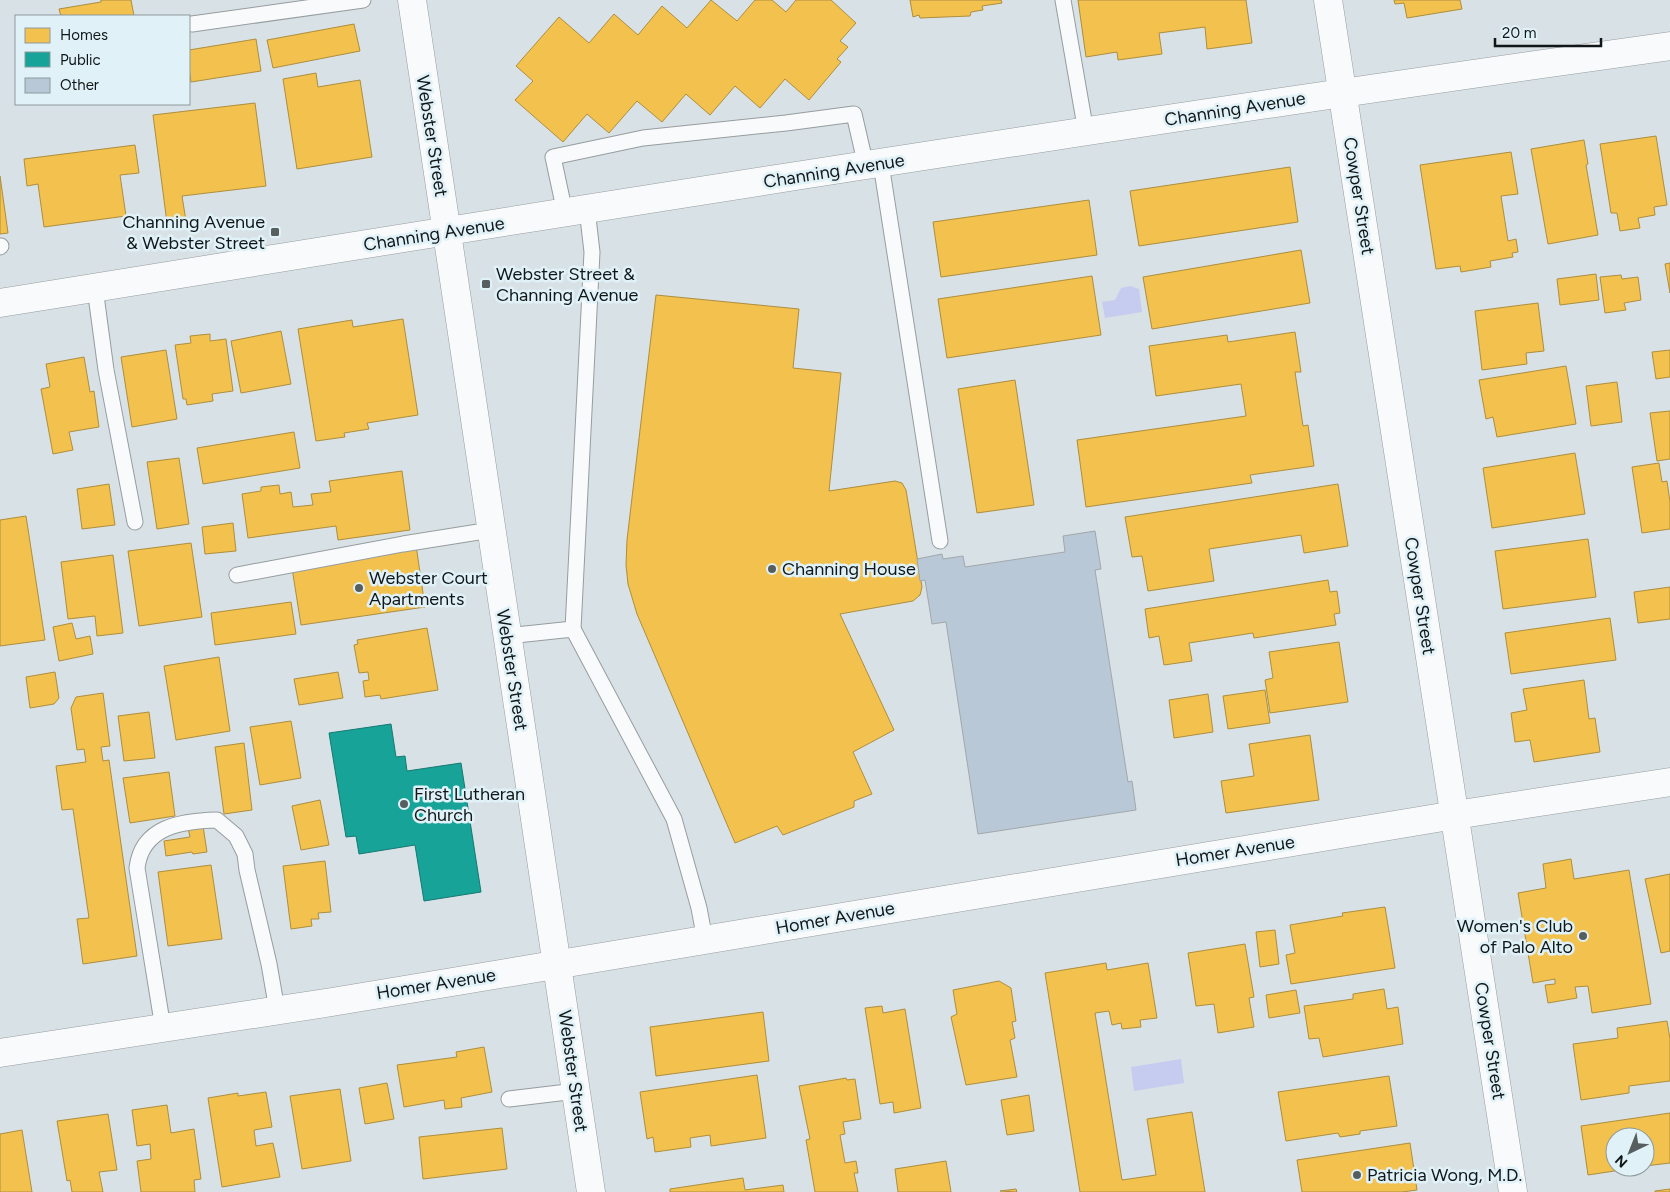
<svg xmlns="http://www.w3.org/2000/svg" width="1670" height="1192" viewBox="0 0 1670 1192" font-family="Figtree,sans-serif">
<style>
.water{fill:#c6ccf0}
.homes{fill:#f2c14e;stroke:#ae8e3e}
.public{fill:#17a398;stroke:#157972}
.building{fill:#b8c8d6;stroke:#a2a7ab}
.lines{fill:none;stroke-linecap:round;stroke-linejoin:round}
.service-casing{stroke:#969d9f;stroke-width:17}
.minor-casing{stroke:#969d9f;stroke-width:29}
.tertiary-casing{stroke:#969d9f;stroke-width:29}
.service{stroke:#f9fafb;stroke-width:15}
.minor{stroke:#f9fafb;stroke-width:28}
.tertiary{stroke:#f9fafb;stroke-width:28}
.poi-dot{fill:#575e60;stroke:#e0f2f7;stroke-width:2}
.labels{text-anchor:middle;stroke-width:5;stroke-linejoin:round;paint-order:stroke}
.street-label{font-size:18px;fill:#111719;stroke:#e0f2f7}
.poi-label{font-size:18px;fill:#111719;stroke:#e0f2f7;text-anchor:start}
</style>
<rect width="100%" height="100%" fill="#d8e1e5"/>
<g class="water">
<path d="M1130,286L1139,289L1142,312L1105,318L1102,302L1115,300L1121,288Z"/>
<path d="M1181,1059L1184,1083L1134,1091L1131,1067Z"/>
</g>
<g class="homes">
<path d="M101,0H131L134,16H61L59,9L101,2Z"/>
<path d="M711,0L737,21L755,0H772L786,12L796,0H831L856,23L840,41L848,47L837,59L841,62L809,100L785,79L760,108L735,86L710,115L686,94L662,122L637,101L609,133L587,114L563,142L515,100L533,81L516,66L559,17L589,43L614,14L638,35L662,6L687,28Z"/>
<path d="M910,0H1001L1002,3L982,6L983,10L971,12L970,16L920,18L919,15L913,17Z"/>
<path d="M1078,0H1246L1252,43L1207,49L1205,27L1159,33L1162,54L1118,60L1117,52L1086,57Z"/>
<path d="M1394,0H1460L1462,9L1407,18L1404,3L1395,4Z"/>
<path d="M354,24L360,51L273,68L267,40Z"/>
<path d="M256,39L261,71L191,82L189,69V50Z"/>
<path d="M316,73L318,87L360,80L372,157L297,169L283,79Z"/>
<path d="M255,103L266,186L182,196L186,221L167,223L153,115Z"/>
<path d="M1656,136L1667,205L1654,207L1655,215L1638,218L1640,228L1620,231L1617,213H1611L1600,144Z"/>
<path d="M1584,140L1588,164L1586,165L1598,235L1548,244L1531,149Z"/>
<path d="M135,145L139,173L120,175L126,216L44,227L38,184L27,186L24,159Z"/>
<path d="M1511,152L1518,194L1501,196L1508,241L1516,239L1518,252L1512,253L1513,257L1490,261L1491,267L1461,272L1460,266L1436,269L1420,165Z"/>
<path d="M1290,167L1298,222L1139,246L1130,191Z"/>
<path d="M0,176L8,233L0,234Z"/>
<path d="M1089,200L1097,255L941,277L933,222Z"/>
<path d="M1301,250L1310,303L1152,329L1143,277Z"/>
<path d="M1670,263V293L1665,264Z"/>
<path d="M1596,274L1599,300L1560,305L1557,279Z"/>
<path d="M1621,275L1622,279L1638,277L1641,300L1624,303L1626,310L1605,313L1600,277Z"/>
<path d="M1092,276L1101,335L947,358L938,299Z"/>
<path d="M656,295L799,309L793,368L841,373L829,491L895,481L902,483L906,490L922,587L920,595L913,601L840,614L894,730L853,752L872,794L854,801V807L783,835L777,826L735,843L637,614L628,584L626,565L627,540Z"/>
<path d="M1538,303L1544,351L1526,353L1527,364L1482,370L1475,311Z"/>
<path d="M403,319L418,415L367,423L369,429L344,433L345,437L316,441L298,329L352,320L353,327Z"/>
<path d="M281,331L291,384L241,393L231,341Z"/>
<path d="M1295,332L1301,372H1295L1303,426L1308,425L1314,466L1250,475L1252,483L1086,507L1077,440L1246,416L1241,384L1156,396L1149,346L1227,335L1228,342Z"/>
<path d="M210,334V341L226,339L233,391L212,394L213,401L187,405L186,399H183L175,345L191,343L190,336Z"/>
<path d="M166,350L177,419L132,427L121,357Z"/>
<path d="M1670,350V377L1656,379L1652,352Z"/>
<path d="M84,357L90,392L94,391L99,427L69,432L73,450L53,454L41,389L50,387L46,364Z"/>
<path d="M1566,366L1576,424L1497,437L1493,417L1486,419L1479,380Z"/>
<path d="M1015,380L1034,505L977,513L958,389Z"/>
<path d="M1617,382L1622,422L1591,426L1586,386Z"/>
<path d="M1670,411V459L1657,461L1650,413Z"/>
<path d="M294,432L300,468L203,484L197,448Z"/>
<path d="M1575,453L1585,514L1492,528L1483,468Z"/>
<path d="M179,458L189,524L157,529L147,462Z"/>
<path d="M1659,463L1662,482L1667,481L1670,502V529L1642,533L1632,467Z"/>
<path d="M402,471L410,530L338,540L336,526L248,538L242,494L261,491V487L279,485L280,494L291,492L293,507L313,505L311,494L331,492L329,481Z"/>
<path d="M109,484L115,525L82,529L77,489Z"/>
<path d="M1338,484L1348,546L1304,553L1301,535L1209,549L1214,581L1148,591L1142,556L1132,557L1125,517Z"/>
<path d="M26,516L45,640L0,646V520Z"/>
<path d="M233,523L236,551L205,554L202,527Z"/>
<path d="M1588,539L1596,597L1503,609L1495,551Z"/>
<path d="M191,543L202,617L139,626L128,551Z"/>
<path d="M416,545L425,607L301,625L292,568Z"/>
<path d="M113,555L123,633L97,636L95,616L68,619L61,562Z"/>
<path d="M1328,580L1330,592L1337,591L1340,613L1334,614L1336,625L1254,638L1253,633L1189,643L1192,661L1164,665L1159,636L1149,638L1145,609Z"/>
<path d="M1670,587V619L1638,623L1634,592Z"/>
<path d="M291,602L296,634L215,645L211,613Z"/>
<path d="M1610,618L1616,660L1511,674L1505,633Z"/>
<path d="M72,623L76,639L90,636L93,654L59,661L53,627Z"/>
<path d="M427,628L438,690L381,699L380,695L365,697L363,681L369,680L368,672L359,673L354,645L358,644L357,640Z"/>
<path d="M1339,642L1348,702L1270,713L1265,680L1273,678L1269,652Z"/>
<path d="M219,657L230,731L176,740L164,666Z"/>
<path d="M55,672L59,698L54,704L30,708L26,677Z"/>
<path d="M338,672L343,698L299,705L294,679Z"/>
<path d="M1584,680L1589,719L1595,718L1600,752L1534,762L1530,740L1515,742L1511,713L1527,710L1523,689Z"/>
<path d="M1265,690L1270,723L1228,729L1223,696Z"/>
<path d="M103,693L110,746L101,747L103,761L109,760L137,956L83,964L77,919L89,918L73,809L62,810L56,766L86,762L84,749L77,750L71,708L76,697Z"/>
<path d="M1208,694L1213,732L1174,738L1169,700Z"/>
<path d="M149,712L155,758L124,761L118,716Z"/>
<path d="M291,721L301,778L260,785L250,727Z"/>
<path d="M1310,735L1319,800L1226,813L1221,781L1254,776L1249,744Z"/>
<path d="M244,743L252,810L224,814L215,747Z"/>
<path d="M169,772L175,816L130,823L123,778Z"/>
<path d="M320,800L329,845L301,850L292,806Z"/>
<path d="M203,826L207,852L193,854L192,852L166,856L164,841L190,837L188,828Z"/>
<path d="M1571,859L1574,879L1629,870L1651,1004L1592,1013L1588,986L1575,987L1577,998L1548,1003L1545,985L1555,984V979L1533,983L1518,893L1546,888L1543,864Z"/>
<path d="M325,861L331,912L318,913L319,919H311L312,926L291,929L283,866Z"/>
<path d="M211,865L222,939L168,946L158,872Z"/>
<path d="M1670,874V951L1661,953L1645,879Z"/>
<path d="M1385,907L1395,968L1291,984L1286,955L1295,953L1290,925L1343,916L1342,913Z"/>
<path d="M1275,930L1279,964L1260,967L1256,932Z"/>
<path d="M1245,944L1254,997L1249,998L1254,1027L1218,1033L1214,1004L1196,1006L1188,953Z"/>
<path d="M1106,963L1107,970L1148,963L1157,1018L1140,1020L1141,1027L1122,1029L1121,1023L1112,1025L1109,1011L1095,1013L1122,1180L1156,1175L1147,1119L1192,1112L1205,1192H1080L1045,973Z"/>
<path d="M999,981L1011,988L1016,1021L1012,1022L1015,1038L1010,1040L1017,1077L966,1085L951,1017L957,1014L953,990Z"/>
<path d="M1384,989L1387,1009L1398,1007L1403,1044L1323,1057L1319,1038L1309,1039L1304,1006L1353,999V994Z"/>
<path d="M1296,990L1300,1013L1269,1018L1266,995Z"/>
<path d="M882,1006L883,1013L905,1009L921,1108L894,1113L893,1102L880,1104L865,1008Z"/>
<path d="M763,1012L769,1061L656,1076L650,1027Z"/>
<path d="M1667,1021L1670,1039V1081L1629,1086V1093L1581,1100L1573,1044L1618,1038L1617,1028Z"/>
<path d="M484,1047L492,1092L461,1098L462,1107L445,1109L444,1100L404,1107L397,1065L457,1057L456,1052Z"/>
<path d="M757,1075L766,1138L711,1146L710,1135L690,1138L691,1147L655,1152L653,1137L647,1139L640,1092Z"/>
<path d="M1389,1076L1397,1126L1360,1131V1134L1340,1137L1338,1133L1286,1141L1278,1092Z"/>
<path d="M846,1078L847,1080L855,1079L861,1119L843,1122L845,1134L840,1135L845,1163L856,1161L858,1173H854L858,1192H815L806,1140L810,1139L799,1086Z"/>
<path d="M387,1083L394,1119L365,1124L359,1088Z"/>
<path d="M340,1089L351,1161L302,1169L290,1096Z"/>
<path d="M266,1092L272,1127L254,1130L256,1146L273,1143L280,1177L222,1187L208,1098L238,1093V1096Z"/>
<path d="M1029,1095L1034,1131L1007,1135L1001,1100Z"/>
<path d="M167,1105L171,1133L194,1129L201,1179L194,1180L195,1192H141L137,1161L151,1159L150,1144L137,1146L132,1110Z"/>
<path d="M1670,1113V1163L1645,1166V1137H1615V1167H1641L1588,1175L1581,1126Z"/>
<path d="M108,1114L117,1170L99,1172L103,1192H72L70,1180L67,1181L57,1121Z"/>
<path d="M502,1128L507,1169L423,1179L419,1137Z"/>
<path d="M22,1130L32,1192H0V1134Z"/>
<path d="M1410,1143L1417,1190L1402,1192H1302L1297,1160Z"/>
<path d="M946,1161L951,1192H898L895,1169Z"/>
<path d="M743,1178L745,1190L783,1185L784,1192H670V1189Z"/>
<path d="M1016,1189L1017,1192L1000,1191Z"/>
<path d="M1670,1189V1192H1655V1191Z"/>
</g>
<path class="public" d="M391,724L396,757L405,756L407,771L461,763L481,892L424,901L415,845L359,854L356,836L346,837L329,733Z"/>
<path class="building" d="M1095,531L1101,569L1095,570L1128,782L1132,781L1136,810L978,834L946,622L932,624L925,580L920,581L917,559L942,554L943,559L963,556L965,567L1065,552L1063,536Z"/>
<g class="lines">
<g class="service-casing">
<g id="service">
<path d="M1063,0L1086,132"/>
<path d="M192,24L363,0"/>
<path d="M881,164L940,541"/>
<path d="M565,213L553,157L643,138L786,123L854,114L866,166"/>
<path d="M0,247L1,246"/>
<path d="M95,288L106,370L135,522"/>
<path d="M237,575L403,544L491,530"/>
<path d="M573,629L592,252L587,209"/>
<path d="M507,636L573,629L674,819L699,908L705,940"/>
<path d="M163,1028L137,868C142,826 182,821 217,820L236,836L245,854L247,870L269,964L277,1010"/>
<path d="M509,1099L576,1091"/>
</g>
</g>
<g class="minor-casing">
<g id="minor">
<path d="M412,0L591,1192"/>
<path d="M1328,0L1513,1192"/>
</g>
</g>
<g class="tertiary-casing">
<g id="tertiary">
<path d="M0,303C556,213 1112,124 1670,46"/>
<path d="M0,1053L332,1002L1455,815L1670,782"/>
</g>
</g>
<use href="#service" class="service"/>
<use href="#minor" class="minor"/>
<use href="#tertiary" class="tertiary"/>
</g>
<g class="poi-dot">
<rect x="270" y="227" width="10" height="10" rx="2.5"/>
<rect x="481" y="279" width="10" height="10" rx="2.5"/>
<circle cx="772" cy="569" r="5"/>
<circle cx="359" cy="588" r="5"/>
<circle cx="404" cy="804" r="5"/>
<circle cx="1583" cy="936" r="5"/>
<circle cx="1357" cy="1175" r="5"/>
</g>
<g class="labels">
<g class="street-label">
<text transform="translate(1235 109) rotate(-9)" y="6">Channing Avenue</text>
<text transform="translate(432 136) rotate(81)" y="6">Webster Street</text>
<text transform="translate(834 171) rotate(-9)" y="6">Channing Avenue</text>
<text transform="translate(1359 196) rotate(81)" y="6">Cowper Street</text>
<text transform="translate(434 234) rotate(-9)" y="6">Channing Avenue</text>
<text transform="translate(1420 596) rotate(81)" y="6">Cowper Street</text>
<text transform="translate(512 670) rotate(81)" y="6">Webster Street</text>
<text transform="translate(1235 851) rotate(-9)" y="6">Homer Avenue</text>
<text transform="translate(835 918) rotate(-10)" y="6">Homer Avenue</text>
<text transform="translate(436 984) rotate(-9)" y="6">Homer Avenue</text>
<text transform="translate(1490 1041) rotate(81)" y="6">Cowper Street</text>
<text transform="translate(573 1071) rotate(82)" y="6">Webster Street</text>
</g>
<g class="poi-label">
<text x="265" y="228" text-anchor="end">Channing Avenue<tspan x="265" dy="21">&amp; Webster Street</tspan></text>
<text x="496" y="280">Webster Street &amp;<tspan x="496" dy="21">Channing Avenue</tspan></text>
<text x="782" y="575">Channing House</text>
<text x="369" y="584">Webster Court<tspan x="369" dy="21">Apartments</tspan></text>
<text x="414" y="800">First Lutheran<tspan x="414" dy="21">Church</tspan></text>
<text x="1573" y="932" text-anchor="end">Women's Club<tspan x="1573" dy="21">of Palo Alto</tspan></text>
<text x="1367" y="1181">Patricia Wong, M.D.</text>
</g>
</g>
<rect x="15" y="15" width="175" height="90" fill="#e0f2f7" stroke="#8d9a9e"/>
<rect x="25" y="28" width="25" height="15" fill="#f2c14e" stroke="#8d9a9e"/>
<text x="60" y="40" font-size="15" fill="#111719">Homes</text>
<rect x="25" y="52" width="25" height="15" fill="#17a398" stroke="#8d9a9e"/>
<text x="60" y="65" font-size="15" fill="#111719">Public</text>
<rect x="25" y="78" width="25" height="15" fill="#b8c8d6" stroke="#8d9a9e"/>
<text x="60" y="90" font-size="15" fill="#111719">Other</text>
<g transform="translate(1630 1152) rotate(223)"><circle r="24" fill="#e0f2f7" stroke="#8d9a9e"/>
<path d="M0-4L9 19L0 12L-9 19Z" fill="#575e60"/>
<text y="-8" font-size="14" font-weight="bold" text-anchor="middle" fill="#111719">N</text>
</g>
<path d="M1495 38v8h106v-8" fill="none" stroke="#111719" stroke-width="2.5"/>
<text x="1502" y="38" font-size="15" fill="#111719" stroke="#e0f2f7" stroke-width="4" paint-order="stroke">20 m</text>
</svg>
